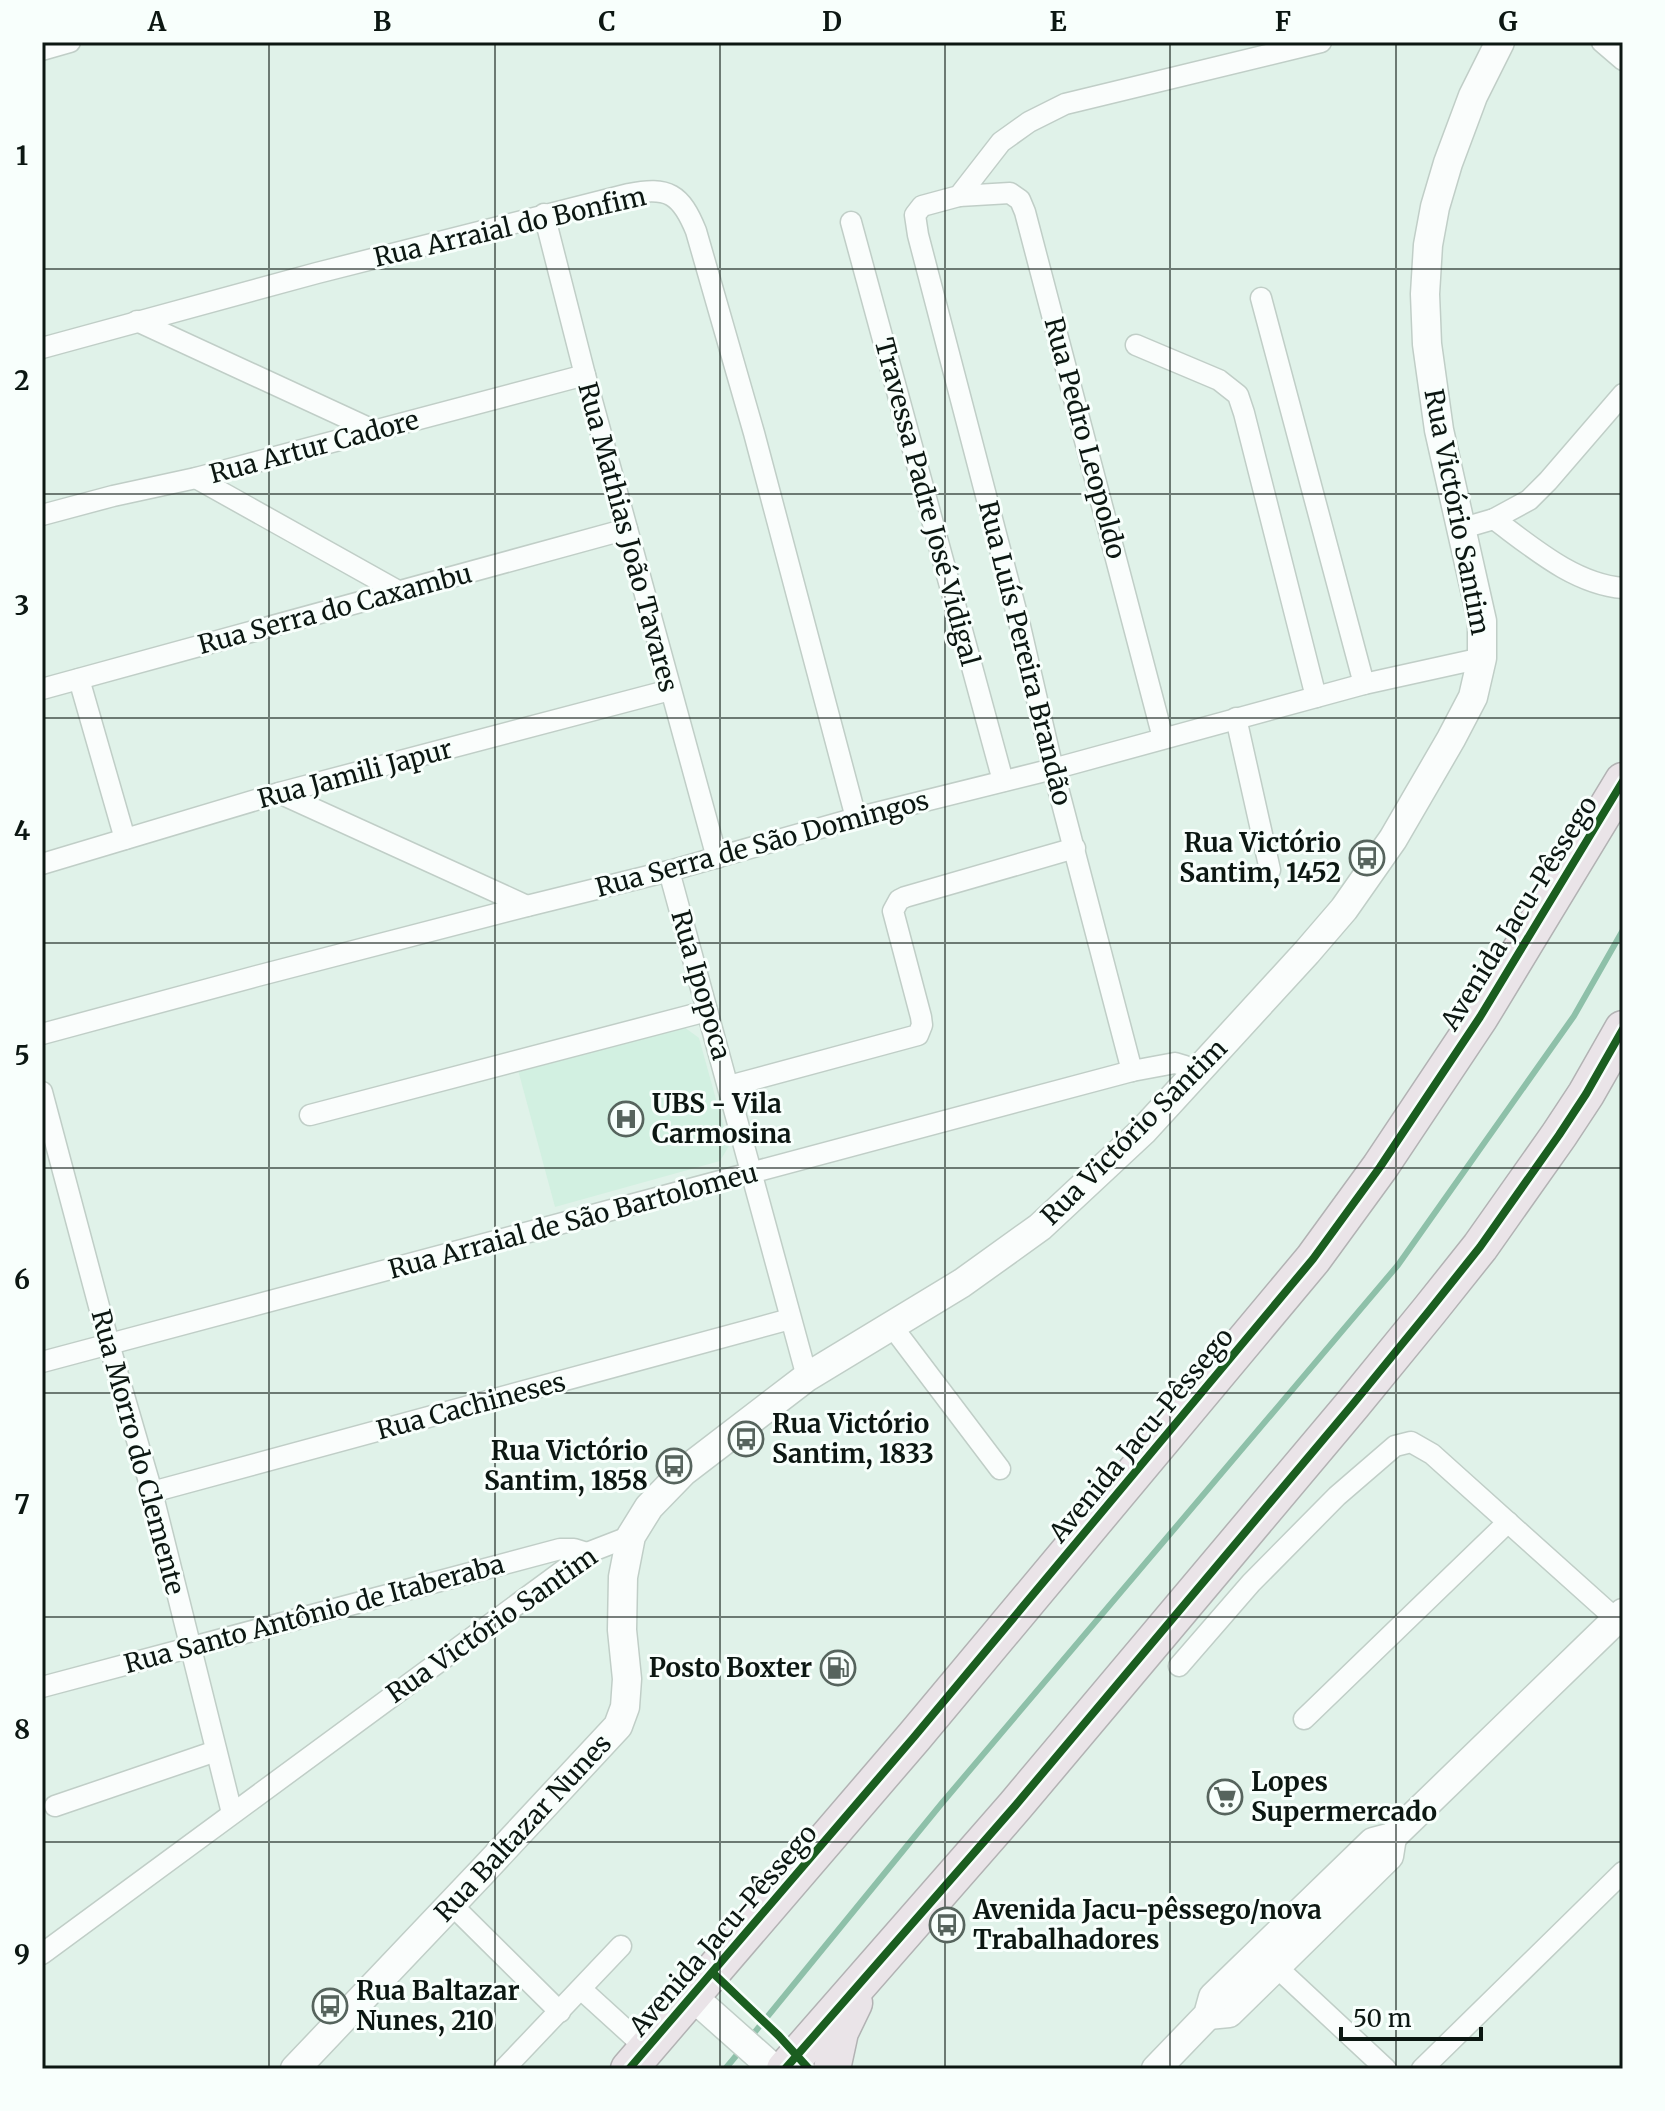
<svg xmlns="http://www.w3.org/2000/svg" width="1665" height="2111" viewBox="0 0 1665 2111" font-family="Merriweather,serif">
<style>
.built{fill:#d2f0e1}
.lines{fill:none;stroke-linecap:round;stroke-linejoin:round}
.stream{stroke:#8ec0a9;stroke-width:6}
.street-casing{stroke:#c0cec7;stroke-width:23}
.secondary-casing{stroke:#c0cec7;stroke-width:31}
.highway-casing{stroke:#b2b2b3;stroke-width:39}
.street{stroke:#fafdfc;stroke-width:20}
.secondary{stroke:#fafdfc;stroke-width:28}
.highway{stroke:#eae4e8;stroke-width:36}
.cycleway-casing{stroke:#f8fffc;stroke-width:13}
.cycleway{stroke:#1b5e20;stroke-width:8}
.grid{fill:none;stroke:#0c1712;stroke-width:2;stroke-opacity:0.55}
.labels{text-anchor:middle;stroke-width:6;stroke-linejoin:round;paint-order:stroke}
.street-label{font-size:26px;fill:#0c1712;stroke:#f8fffc}
.poi-label{font-size:26px;font-weight:bold;fill:#0c1712;stroke:#f8fffc;text-anchor:start}
.neatline{fill:none;stroke:#0c1712;stroke-width:3}
.grid-label{font-size:26px;text-anchor:middle;font-weight:bold;fill:#0c1712}
</style>
<rect width="100%" height="100%" fill="#e0f2e9"/>
<path class="built" d="M684,1027L699,1038L729,1146L720,1161L555,1207L518,1070Z"/>
<g class="lines">
<g class="stream">
<path d="M750,2038L942,1803L1398,1265L1574,1016L1623,930"/>
<path d="M725,2069L741,2050"/>
</g>
<g class="street-casing">
<g id="street">
<path d="M1602,42L1623,60"/>
<path d="M42,50L70,42"/>
<path d="M959,196L1010,193L1020,200L1025,212L1163,738"/>
<path d="M544,214L585,375L717,858"/>
<path d="M851,222L1003,781"/>
<path d="M1261,298L1364,684"/>
<path d="M137,321L373,430"/>
<path d="M1136,345L1219,380L1238,395L1244,413L1316,697"/>
<path d="M42,348L317,273L629,194C668,186 681,194 696,231L754,433L856,818"/>
<path d="M196,478L398,591"/>
<path d="M42,515L113,496L196,478L585,375"/>
<path d="M1494,519C1532,547 1574,584 1623,588"/>
<path d="M1463,528L1494,519L1529,500L1548,481L1623,394"/>
<path d="M79,679L125,839"/>
<path d="M42,689L627,529"/>
<path d="M1236,718L1270,870"/>
<path d="M279,793L527,906"/>
<path d="M42,864L279,793L670,690"/>
<path d="M669,871L807,1377"/>
<path d="M42,1034L257,976L527,906L669,871L856,818L1053,769L1364,684L1482,658"/>
<path d="M1132,1071L1053,769L1020,626L918,235L915,215L922,206L959,196L1001,142L1029,122L1065,104L1321,42"/>
<path d="M729,1086L918,1035L922,1025L921,1017L893,911L899,900L905,897L1075,848"/>
<path d="M42,1092L109,1344L152,1492L232,1813"/>
<path d="M310,1115L707,1011"/>
<path d="M891,1325L1000,1469"/>
<path d="M42,1362L1132,1071L1175,1063L1185,1066L1194,1075"/>
<path d="M152,1492L790,1319"/>
<path d="M1179,1666L1251,1583L1337,1496L1395,1446L1411,1442L1432,1454L1617,1620"/>
<path d="M42,1687L560,1549H574L587,1553"/>
<path d="M1304,1719L1508,1522"/>
<path d="M55,1806L216,1751"/>
<path d="M451,1904L560,2012"/>
<path d="M42,1954L587,1553L631,1536"/>
<path d="M1269,1960L1386,2069"/>
<path d="M581,1989L647,2049"/>
<path d="M504,2069L621,1946"/>
<path d="M1422,2069L1623,1872"/>
</g>
</g>
<g class="secondary-casing">
<g id="secondary">
<path d="M693,1997L774,2069"/>
<path d="M1208,2015L1229,2013L1389,1856L1392,1837"/>
<path d="M295,2069L482,1872L618,1726L625,1707L627,1679L622,1630L623,1577L631,1536L649,1507L683,1472L807,1377L962,1283L1040,1227L1143,1131L1307,952L1344,909L1393,839L1451,739L1473,697L1482,658V621L1439,430L1427,344L1425,294L1428,245L1435,207L1448,163L1473,96L1500,42"/>
<path d="M1156,2069L1208,2015L1213,1997L1373,1842L1392,1837L1623,1613"/>
</g>
</g>
<g class="highway-casing">
<g id="highway">
<path d="M629,2069L914,1737L1313,1259L1380,1167L1480,1017L1623,781"/>
<path d="M785,2069L1015,1806L1353,1404L1429,1311L1480,1247L1559,1135L1586,1094L1623,1029"/>
<path d="M832,2069L840,2032L854,2003"/>
</g>
</g>
<use href="#street" class="street"/>
<use href="#secondary" class="secondary"/>
<use href="#highway" class="highway"/>
<g class="cycleway-casing">
<g id="cycleway">
<path d="M713,1973L779,2036L809,2069"/>
<path d="M629,2069L914,1737L1313,1259L1380,1167L1480,1017L1623,781"/>
<path d="M785,2069L1015,1806L1353,1404L1429,1311L1480,1247L1559,1135L1586,1094L1623,1029"/>
</g>
</g>
<use href="#cycleway" class="cycleway"/>
</g>
<path class="grid" d="M269,42V2069M495,42V2069M720,42V2069M945,42V2069M1170,42V2069M1396,42V2069M42,269H1623M42,494H1623M42,718H1623M42,943H1623M42,1168H1623M42,1393H1623M42,1617H1623M42,1842H1623"/>
<defs>
<g id="bus-ring" transform="scale(1.8)"><circle r="9.5" fill="#f8fffc" stroke="#56645d" stroke-width="1.5"/><path d="M-5-6H5V4H4V6H2V4H-2V6H-4V4H-5ZM-3.5-4V0h7V-4ZM-3.5 1.2v1.5H-2V1.2ZM2 1.2v1.5H3.5V1.2Z" fill="#56645d"/></g>
<g id="hospital-ring" transform="scale(1.8)"><circle r="9.5" fill="#f8fffc" stroke="#56645d" stroke-width="1.5"/><path d="M-5-5h3v3.5h4V-5h3V5h-3V1.5h-4V5h-3Z" fill="#56645d"/></g>
<g id="fuel-ring" transform="scale(1.8)"><circle r="9.5" fill="#f8fffc" stroke="#56645d" stroke-width="1.5"/><path d="M-5.5-6h7V0h2V4h1.3V-2.5L3-4.5l.8-.8L6-3V5H2.5V1h-1V6h-7ZM-4.2-4.7v3.2H.2V-4.7Z" fill="#56645d"/></g>
<g id="supermarket-ring" transform="scale(1.8)"><circle r="9.5" fill="#f8fffc" stroke="#56645d" stroke-width="1.5"/><path d="M-6-5.5h2.5l.6 2H6L4.5 2H-2.5L-4.4-4H-6ZM-1.5 3.2a1.3 1.3 0 1 0 .1 0ZM3 3.2a1.3 1.3 0 1 0 .1 0Z" fill="#56645d"/></g>
</defs>
<g fill-rule="evenodd">
<use href="#bus-ring" x="1367" y="858"/>
<use href="#hospital-ring" x="626" y="1119"/>
<use href="#bus-ring" x="746" y="1439"/>
<use href="#bus-ring" x="674" y="1466"/>
<use href="#fuel-ring" x="838" y="1668"/>
<use href="#supermarket-ring" x="1225" y="1797"/>
<use href="#bus-ring" x="947" y="1925"/>
<use href="#bus-ring" x="330" y="2006"/>
</g>
<g class="labels">
<g class="street-label">
<text transform="translate(510 227) rotate(-13)" y="9">Rua Arraial do Bonfim</text>
<text transform="translate(1085 438) rotate(75)" y="9">Rua Pedro Leopoldo</text>
<text transform="translate(314 447) rotate(-15)" y="9">Rua Artur Cadore</text>
<text transform="translate(927 502) rotate(75)" y="9">Travessa Padre José Vidigal</text>
<text transform="translate(1457 512) rotate(79)" y="9">Rua Victório Santim</text>
<text transform="translate(628 537) rotate(75)" y="9">Rua Mathias João Tavares</text>
<text transform="translate(335 609) rotate(-15)" y="9">Rua Serra do Caxambu</text>
<text transform="translate(1025 653) rotate(76)" y="9">Rua Luís Pereira Brandão</text>
<text transform="translate(355 774) rotate(-15)" y="9">Rua Jamili Japur</text>
<text transform="translate(762 844) rotate(-15)" y="9">Rua Serra de São Domingos</text>
<text transform="translate(1519 913) rotate(-58)" y="9">Avenida Jacu-Pêssego</text>
<text transform="translate(701 985) rotate(74)" y="9">Rua Ipopoca</text>
<text transform="translate(1134 1132) rotate(-45)" y="9">Rua Victório Santim</text>
<text transform="translate(573 1221) rotate(-15)" y="9">Rua Arraial de São Bartolomeu</text>
<text transform="translate(471 1406) rotate(-15)" y="9">Rua Cachineses</text>
<text transform="translate(1141 1435) rotate(-50)" y="9">Avenida Jacu-Pêssego</text>
<text transform="translate(138 1452) rotate(75)" y="9">Rua Morro do Clemente</text>
<text transform="translate(314 1614) rotate(-15)" y="9">Rua Santo Antônio de Itaberaba</text>
<text transform="translate(492 1625) rotate(-35)" y="9">Rua Victório Santim</text>
<text transform="translate(523 1828) rotate(-47)" y="9">Rua Baltazar Nunes</text>
<text transform="translate(723 1930) rotate(-49)" y="9">Avenida Jacu-Pêssego</text>
</g>
<g class="poi-label">
<text x="1341" y="852" text-anchor="end">Rua Victório<tspan x="1341" dy="30">Santim, 1452</tspan></text>
<text x="652" y="1113">UBS - Vila<tspan x="652" dy="30">Carmosina</tspan></text>
<text x="772" y="1433">Rua Victório<tspan x="772" dy="30">Santim, 1833</tspan></text>
<text x="648" y="1460" text-anchor="end">Rua Victório<tspan x="648" dy="30">Santim, 1858</tspan></text>
<text x="812" y="1677" text-anchor="end">Posto Boxter</text>
<text x="1251" y="1791">Lopes<tspan x="1251" dy="30">Supermercado</tspan></text>
<text x="973" y="1919">Avenida Jacu-pêssego/nova<tspan x="973" dy="30">Trabalhadores</tspan></text>
<text x="356" y="2000">Rua Baltazar<tspan x="356" dy="30">Nunes, 210</tspan></text>
</g>
</g>
<rect width="1665" height="2111" fill="none" stroke="#f8fffc" stroke-width="88"/>
<path d="M1341 2027v12h140v-12" fill="none" stroke="#0c1712" stroke-width="4"/>
<text x="1353" y="2027" font-size="24" fill="#0c1712" stroke="#f8fffc" stroke-width="6" paint-order="stroke">50 m</text>
<rect x="44" y="44" width="1577" height="2023" class="neatline"/>
<g class="grid-label">
<text x="157" y="31">A</text>
<text x="382" y="31">B</text>
<text x="607" y="31">C</text>
<text x="832" y="31">D</text>
<text x="1058" y="31">E</text>
<text x="1283" y="31">F</text>
<text x="1508" y="31">G</text>
<text x="22" y="165">1</text>
<text x="22" y="390">2</text>
<text x="22" y="615">3</text>
<text x="22" y="840">4</text>
<text x="22" y="1065">5</text>
<text x="22" y="1289">6</text>
<text x="22" y="1514">7</text>
<text x="22" y="1739">8</text>
<text x="22" y="1964">9</text>
</g>
</svg>
